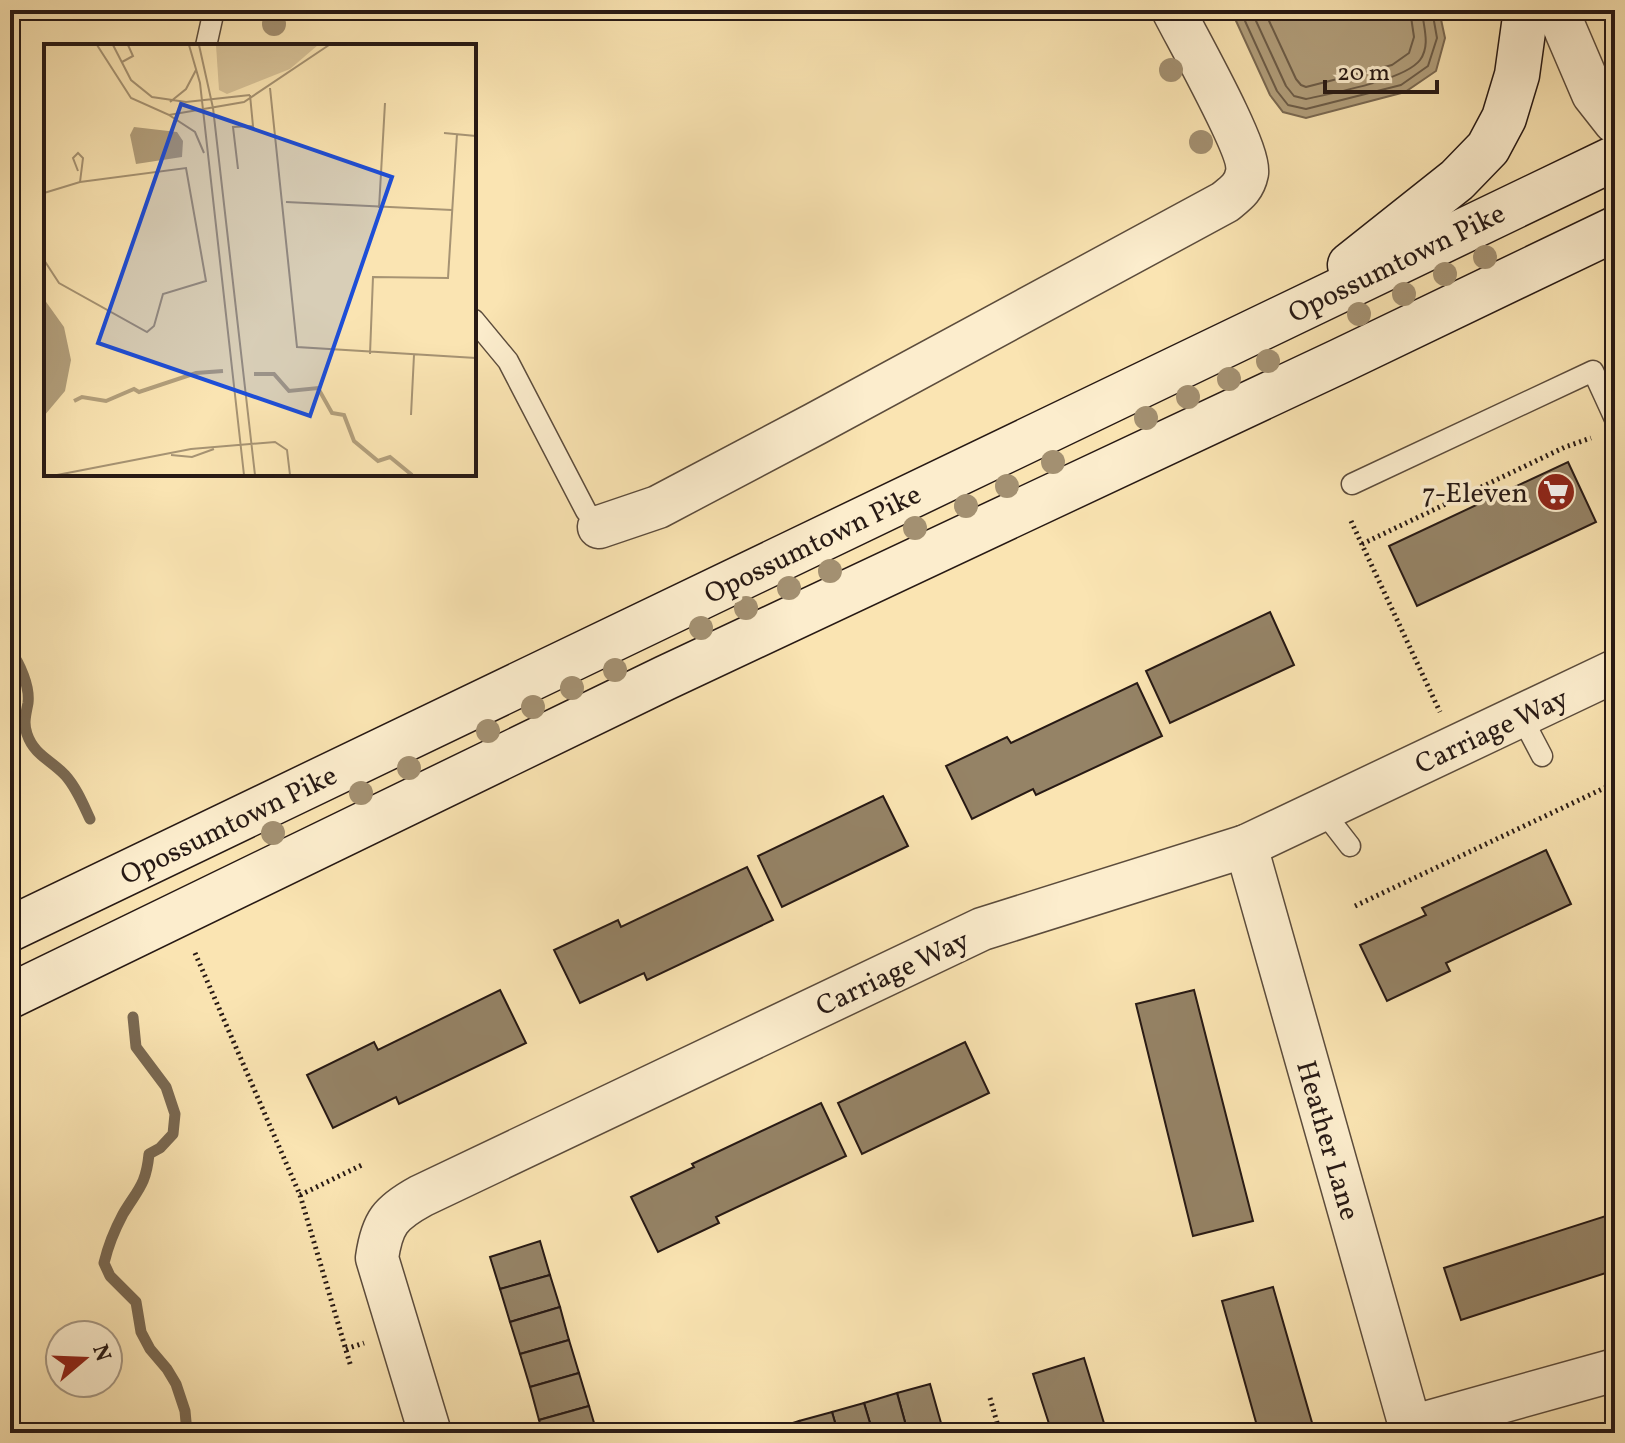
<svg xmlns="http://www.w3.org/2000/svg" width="1625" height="1443" viewBox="0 0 1625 1443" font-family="Vollkorn,serif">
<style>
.water{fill:#b29f7c;stroke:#7a6952;stroke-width:2}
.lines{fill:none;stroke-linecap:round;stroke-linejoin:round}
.shore{stroke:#6c5c48;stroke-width:2}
.stream{stroke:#7a6952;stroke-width:11}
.building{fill:#958366;stroke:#271914;stroke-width:2}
.lane-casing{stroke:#5c4c3c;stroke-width:23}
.street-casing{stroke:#5c4c3c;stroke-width:45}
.secondary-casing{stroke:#271914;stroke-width:47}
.path{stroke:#271914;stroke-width:5;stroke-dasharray:2 4;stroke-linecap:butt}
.lane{stroke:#fcedcd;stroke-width:20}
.street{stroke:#fcedcd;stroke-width:42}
.secondary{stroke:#fcedcd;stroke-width:44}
.tree{fill:#a39071}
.labels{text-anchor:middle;stroke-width:7;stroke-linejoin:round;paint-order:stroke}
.street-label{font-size:28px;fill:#271914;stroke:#fcedcd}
.poi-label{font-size:28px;fill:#271914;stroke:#fcedcd;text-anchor:end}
.inset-river{fill:none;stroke:#b29f7c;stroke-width:4}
.inset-road{fill:none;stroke:#a69373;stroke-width:2}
.view{fill:#1d4ed8;fill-opacity:0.15;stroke:#1d4ed8;stroke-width:4}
.inset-edge{fill:none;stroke:#271914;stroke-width:4}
</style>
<rect width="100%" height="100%" fill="#fae4b2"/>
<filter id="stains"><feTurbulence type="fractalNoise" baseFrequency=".0025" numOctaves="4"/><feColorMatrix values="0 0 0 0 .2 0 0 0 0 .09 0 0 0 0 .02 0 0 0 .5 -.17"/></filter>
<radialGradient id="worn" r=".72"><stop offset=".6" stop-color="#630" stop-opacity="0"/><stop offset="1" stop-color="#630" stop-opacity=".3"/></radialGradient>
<path class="water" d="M1231,10H1439L1445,38L1436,71L1405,92L1306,118L1283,112L1270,95Z"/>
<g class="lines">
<g class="shore">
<path d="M1240,10L1277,91L1288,105L1306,109L1401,85L1428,66L1437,38L1432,10"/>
<path d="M1251,10L1286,86L1294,96L1306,99C1333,93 1405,80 1420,60C1431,45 1423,26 1422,10"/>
<path d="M1264,10L1296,79L1301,85L1306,87L1392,65L1409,53L1414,37L1410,10"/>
</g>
<g class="stream">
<path d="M10,650C20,664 30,686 28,703C26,714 23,723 27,734C34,755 51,760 65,775C76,787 83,804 90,819"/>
<path d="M133,1017L136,1047L166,1087L175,1114L173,1134L160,1148L149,1154C146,1185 138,1189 123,1214C115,1229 108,1246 104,1263L110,1276L136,1302L141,1332L150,1349L167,1369L176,1384L185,1411L187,1433"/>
</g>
</g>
<g class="building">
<path d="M1568,462L1596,522L1417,606L1389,546Z"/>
<path d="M1270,612L1294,665L1170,723L1146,671Z"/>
<path d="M1137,683L1162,736L1036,795L1033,789L972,819L946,766L1007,737L1011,743Z"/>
<path d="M883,796L908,846L782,907L758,856Z"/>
<path d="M1546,850L1571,904L1446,963L1450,971L1387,1001L1360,945L1426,915L1422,908Z"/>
<path d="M747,867L773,920L647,980L644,973L580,1003L554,950L618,920L621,927Z"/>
<path d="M500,990L526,1043L399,1104L396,1097L333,1128L307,1075L374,1042L378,1050Z"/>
<path d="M1194,990L1253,1221L1193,1236L1136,1004Z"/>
<path d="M965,1042L989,1093L862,1154L838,1103Z"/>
<path d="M821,1103L846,1156L716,1217L719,1223L658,1252L631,1197L694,1167L692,1164Z"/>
<path d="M1615,1213V1270L1461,1320L1444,1268Z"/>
<path d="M540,1241L550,1275L500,1289L490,1257Z"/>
<path d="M550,1275L560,1307L510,1322L500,1289Z"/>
<path d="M1273,1287L1315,1433H1259L1222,1301Z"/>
<path d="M560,1307L569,1340L520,1354L510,1322Z"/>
<path d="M569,1340L579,1373L530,1387L520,1354Z"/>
<path d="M1084,1358L1107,1433H1052L1033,1374Z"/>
<path d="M579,1373L589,1406L539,1420L530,1387Z"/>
<path d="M930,1384L943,1430L933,1433H908L897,1393Z"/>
<path d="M897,1393L908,1433H873L864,1403Z"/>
<path d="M864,1403L873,1433H838L832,1412Z"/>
<path d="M589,1406L597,1433H543L539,1420Z"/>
<path d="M832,1412L838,1433H803L799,1421Z"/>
<path d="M799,1421L803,1433H767V1431Z"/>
</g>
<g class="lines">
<g class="lane-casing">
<g id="lane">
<path d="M206,46L214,10"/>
<path d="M474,320L508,361L586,511L599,527"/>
<path d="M1352,484L1593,371L1615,419"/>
<path d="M1521,716L1542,756"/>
<path d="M1322,810L1350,846"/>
</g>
</g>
<g class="street-casing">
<g id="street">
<path d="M1557,10L1593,94L1615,122"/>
<path d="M599,527L658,507L815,424L1225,202C1236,193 1244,188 1247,173C1251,150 1187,38 1173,10"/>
<path d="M1246,846L1412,1433"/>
<path d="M1411,1427L1615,1370"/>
<path d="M430,1433L377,1258C382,1223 390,1213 421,1196L982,929L1246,846L1615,671"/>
</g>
</g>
<g class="secondary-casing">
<g id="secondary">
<path d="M1350,265L1457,180L1488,148L1504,118L1517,75L1526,10"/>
<path d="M10,929L1615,158"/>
<path d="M10,996L665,678L1340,361L1615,229"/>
</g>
</g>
<g class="path">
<path d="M1351,521L1440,712"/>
<path d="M1362,544L1565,447L1591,438"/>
<path d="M1355,906L1615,783"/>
<path d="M195,953L300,1195L351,1367"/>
<path d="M300,1195L364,1164"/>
<path d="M346,1349L364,1343"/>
<path d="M990,1398L1000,1433"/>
<path d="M10,1424L51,1426"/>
</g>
<use href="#lane" class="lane"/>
<use href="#street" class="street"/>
<use href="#secondary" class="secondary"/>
</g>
<g class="tree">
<circle cx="274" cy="24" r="12"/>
<circle cx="1171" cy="70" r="12"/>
<circle cx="1201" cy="142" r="12"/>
<circle cx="1485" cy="257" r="12"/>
<circle cx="1445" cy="274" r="12"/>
<circle cx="1404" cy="294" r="12"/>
<circle cx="1359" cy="314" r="12"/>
<circle cx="1268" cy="361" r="12"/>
<circle cx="1229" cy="379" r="12"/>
<circle cx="1188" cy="397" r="12"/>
<circle cx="1146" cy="418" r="12"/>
<circle cx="1053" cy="462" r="12"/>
<circle cx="1007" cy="486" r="12"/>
<circle cx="966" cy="506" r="12"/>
<circle cx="915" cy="528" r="12"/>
<circle cx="830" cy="571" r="12"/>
<circle cx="789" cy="588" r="12"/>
<circle cx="746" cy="608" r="12"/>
<circle cx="701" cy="628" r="12"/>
<circle cx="615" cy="670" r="12"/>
<circle cx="572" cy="688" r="12"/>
<circle cx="533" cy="707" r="12"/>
<circle cx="488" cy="731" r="12"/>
<circle cx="409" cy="768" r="12"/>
<circle cx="361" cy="793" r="12"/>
<circle cx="273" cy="833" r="12"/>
</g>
<defs>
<g id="supermarket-disc" transform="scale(2)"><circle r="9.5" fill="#8f2418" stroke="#fcedcd"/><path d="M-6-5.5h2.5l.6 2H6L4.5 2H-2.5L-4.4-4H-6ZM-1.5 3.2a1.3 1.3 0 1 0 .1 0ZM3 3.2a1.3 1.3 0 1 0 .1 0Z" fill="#fff"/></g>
</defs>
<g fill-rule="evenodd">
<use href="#supermarket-disc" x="1556" y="492"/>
</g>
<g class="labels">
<g class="street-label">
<text transform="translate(1396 262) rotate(-26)" y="10">Opossumtown Pike</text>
<text transform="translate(812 543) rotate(-26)" y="10">Opossumtown Pike</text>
<text transform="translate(1491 730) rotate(-25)" y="10">Carriage Way</text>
<text transform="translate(228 824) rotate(-26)" y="10">Opossumtown Pike</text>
<text transform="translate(892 972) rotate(-25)" y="10">Carriage Way</text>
<text transform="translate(1329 1140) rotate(74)" y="10">Heather Lane</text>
</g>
<g class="poi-label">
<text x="1528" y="502">7-Eleven</text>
</g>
</g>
<g transform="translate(44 44)">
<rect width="432" height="432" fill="#fae4b2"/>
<path d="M172,1H274L246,25L183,50L175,46Z" fill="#d6c197"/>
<path d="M90,83L133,88L139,97L138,113L92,120L86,91ZM0,255L20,283L27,316L21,347L0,372Z" fill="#b29f7c"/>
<path class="inset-river" d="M210,330H230L245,347L274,344L288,369L300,371L310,397L334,417L346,413L368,431M30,357L38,353L62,357L90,345L95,348L152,329L179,327"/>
<path class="inset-road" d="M53,1L87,54L125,71L200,58L285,1M69,1L87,36L108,53L142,58L206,51M145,1L156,39L200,431M155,1L169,64L211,431M78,18L89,12L84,1M226,44L253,303L432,314M126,58L142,45L152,26M125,71L151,88L160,109M400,89L432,92M194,125L189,83L209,82L206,51M34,127L29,114L34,109L39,114L36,138M0,149L36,138L142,124L162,237L119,250L110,282L103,288L15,239L0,216M242,158L408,166M335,164L341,59M326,310L329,233L404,234L413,90M367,371L370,311M127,411L148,413L170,405M13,431L147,405L231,398L243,406L246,431"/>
<path class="view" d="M137,60L348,133L266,372L54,299Z"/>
<rect width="432" height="432" class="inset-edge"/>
</g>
<rect width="1625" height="1443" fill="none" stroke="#fae4b2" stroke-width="40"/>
<rect x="12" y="12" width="1601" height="1419" fill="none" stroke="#271914" stroke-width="4"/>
<rect x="20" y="20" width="1585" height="1403" fill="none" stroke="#271914" stroke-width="2"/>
<g transform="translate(84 1359) rotate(71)"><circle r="38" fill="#fcedcd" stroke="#a79883" stroke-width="2"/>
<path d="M0-6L14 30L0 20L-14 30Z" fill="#8f2418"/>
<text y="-12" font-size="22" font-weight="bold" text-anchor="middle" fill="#271914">N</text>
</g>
<path d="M1325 80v12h112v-12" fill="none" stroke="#271914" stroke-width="4"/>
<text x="1337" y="80" font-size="24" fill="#271914" stroke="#fcedcd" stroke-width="6" paint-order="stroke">20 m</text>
<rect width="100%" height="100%" filter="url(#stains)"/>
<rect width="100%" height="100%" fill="url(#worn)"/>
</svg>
